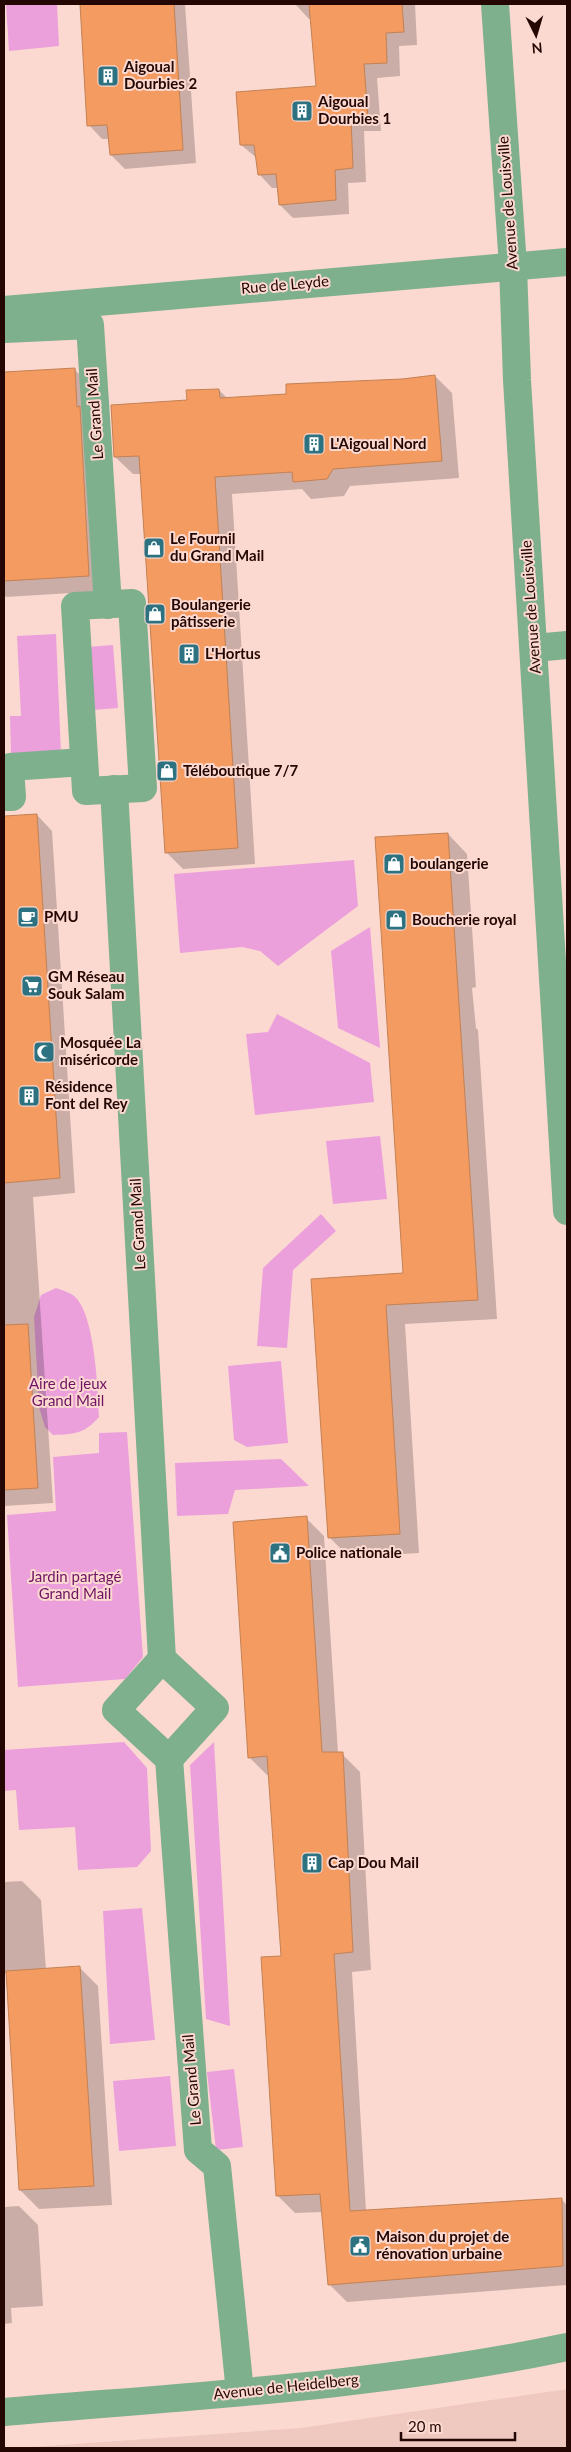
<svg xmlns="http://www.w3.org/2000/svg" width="571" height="2452" viewBox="0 0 571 2452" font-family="Lato,sans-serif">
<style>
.built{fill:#efc9c0}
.green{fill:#eba0dc}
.shadow{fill:#0003}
.building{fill:#f39b60;stroke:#c48154}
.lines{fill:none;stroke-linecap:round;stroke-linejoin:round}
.minor{stroke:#7eb08d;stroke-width:28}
.labels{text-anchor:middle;stroke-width:4;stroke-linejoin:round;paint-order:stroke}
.poi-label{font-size:15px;font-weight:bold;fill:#240703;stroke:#fcd9d0;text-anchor:start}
.street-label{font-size:15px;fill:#240703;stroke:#fcd9d0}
.park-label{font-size:15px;fill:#6f1263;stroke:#fcd9d0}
</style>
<rect width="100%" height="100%" fill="#fcd9d0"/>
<path class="built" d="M567,2389V2448H17L301,2428Z"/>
<g class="green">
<path d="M6,4H57L59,46L9,51Z"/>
<path d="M56,634L61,754L11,756L10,716H21L17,636Z"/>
<path d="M113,645L118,708L93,710L88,647Z"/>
<path d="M354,860L358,906L278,966L260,951L242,947L180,953L174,874Z"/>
<path d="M370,927L380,1048L338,1028L331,951Z"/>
<path d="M277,1014L370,1063L374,1102L255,1115L246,1034L268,1032Z"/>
<path d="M380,1136L387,1199L333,1204L326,1141Z"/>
<path d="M321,1214L336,1231L293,1270L287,1348L257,1346L263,1268Z"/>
<path d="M56,1288C61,1290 69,1292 74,1296C95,1313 98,1390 99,1417C84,1434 75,1434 53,1435L45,1427L39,1407L34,1317L41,1295Z"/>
<path d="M281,1361L288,1443L247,1447L234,1440L228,1366Z"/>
<path d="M127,1432L143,1657L125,1679L18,1687L7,1515L56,1511L53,1457L99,1453V1433Z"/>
<path d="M281,1459L309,1486L235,1490L228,1514L177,1516L175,1463Z"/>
<path d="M124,1742L147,1768L151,1851L137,1867L78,1870L75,1827L19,1830L16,1790L4,1791V1750Z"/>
<path d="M214,1742L230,2026L206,2019L190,1765Z"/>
<path d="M142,1908L155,2040L110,2044L103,1911Z"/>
<path d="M234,2069L243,2147L216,2150L207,2072Z"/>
<path d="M170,2076L176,2146L119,2151L113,2081Z"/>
</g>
<g class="shadow">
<path d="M81,4H185L196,163L125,169L111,155L110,139H102L89,125Z"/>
<path d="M295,4H415L417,45L399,46L400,76L377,78L381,131H364L366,182L348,183L349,214L293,218L280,205L278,188H272L259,174L257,158L241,145L318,87L312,19H309Z"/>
<path d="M74,369L90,385L104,591L6,597L4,595V373Z"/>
<path d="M435,376L452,393L459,478L350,486L344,496L311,499L302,489L232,494L255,864L183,869L166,852L141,474H133L115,457L188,402L219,390L228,399L287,395Z"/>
<path d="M37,815L52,831L75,1193L33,1197L53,1503L4,1506V817Z"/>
<path d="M448,834L467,854L476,987L472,988L476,1028L478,1030L497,1319L405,1324L419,1553L349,1557L330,1538L313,1281L404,1274Z"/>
<path d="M306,1518L324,1536L338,1753L342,1754L360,1772L371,1970L352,1972L366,2211L561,2199L567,2205V2285L347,2302L329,2284L323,2212L295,2213L277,2195L282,1957L270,1775H267L249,1757Z"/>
<path d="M22,1881L41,1900L46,1970L79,1967L98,1986L112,2205L39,2209L20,2190L7,1973H4V1882Z"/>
<path d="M19,2206L38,2225L43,2306L11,2308L12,2323L4,2324V2207Z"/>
</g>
<g class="building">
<path d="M80,4H174L183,150L110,155L107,125L87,126Z"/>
<path d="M309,4H402L404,32L386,33L387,63L364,64L368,118H351L353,168L335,170L336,200L279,205L276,174L258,175L254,145H240L236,92L316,86Z"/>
<path d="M75,368L77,407L80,406L89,576L4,581V372Z"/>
<path d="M435,375L442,461L333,469L327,479L293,482L292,472L215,477L238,848L165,853L139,456L114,457L111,405L187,400L186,390L219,389L220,398L286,394V384L402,379Z"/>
<path d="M37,814L60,1178L4,1183V816Z"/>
<path d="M448,833L478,1300L386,1305L400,1534L328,1538L311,1279L403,1273L375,837Z"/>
<path d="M28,1324L38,1488L4,1490V1325Z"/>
<path d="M307,1516L322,1752H343L353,1952L334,1954L350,2211L562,2198L563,2266L328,2285L320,2194L276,2196L261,1957L281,1956L267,1756L248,1758L233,1522Z"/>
<path d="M80,1966L94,2186L19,2190L6,1971Z"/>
</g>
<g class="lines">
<g class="minor">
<path d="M495,4L513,266L517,380L567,1211"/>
<path d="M4,310L567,262"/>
<path d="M4,312L5,329L90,325L108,605"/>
<path d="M132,603L143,788L86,791L75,606Z"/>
<path d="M534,648L567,645"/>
<path d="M114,789L162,1659L215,1708L169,1759"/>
<path d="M4,797H12L10,767L84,762"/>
<path d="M162,1659L116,1710L169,1759L198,2150L217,2166L240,2392"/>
<path d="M4,2412C192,2396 382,2386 567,2347"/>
</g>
</g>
<defs>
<g id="building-square" transform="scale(1.125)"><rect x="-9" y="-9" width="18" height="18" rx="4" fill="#2d7281" stroke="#fcd9d0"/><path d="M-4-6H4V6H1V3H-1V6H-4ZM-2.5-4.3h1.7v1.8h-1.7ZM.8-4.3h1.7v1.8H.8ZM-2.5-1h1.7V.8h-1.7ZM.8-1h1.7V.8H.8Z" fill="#fff"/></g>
<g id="shop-square" transform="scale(1.125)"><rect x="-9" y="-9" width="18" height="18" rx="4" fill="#2d7281" stroke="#fcd9d0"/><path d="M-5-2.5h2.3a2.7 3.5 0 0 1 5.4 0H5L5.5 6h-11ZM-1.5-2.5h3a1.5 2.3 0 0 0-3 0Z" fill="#fff"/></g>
<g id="cafe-square" transform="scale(1.125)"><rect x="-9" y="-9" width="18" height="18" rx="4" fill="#2d7281" stroke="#fcd9d0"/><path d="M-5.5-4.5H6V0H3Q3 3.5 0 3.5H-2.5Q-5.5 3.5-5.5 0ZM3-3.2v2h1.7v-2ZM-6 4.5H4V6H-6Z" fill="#fff"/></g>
<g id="supermarket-square" transform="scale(1.125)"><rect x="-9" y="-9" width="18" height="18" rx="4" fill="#2d7281" stroke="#fcd9d0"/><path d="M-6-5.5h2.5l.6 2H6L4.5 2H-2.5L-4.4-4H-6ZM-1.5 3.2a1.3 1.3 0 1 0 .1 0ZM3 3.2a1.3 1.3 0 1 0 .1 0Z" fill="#fff"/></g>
<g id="mosque-square" transform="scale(1.125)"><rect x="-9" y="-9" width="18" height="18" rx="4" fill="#2d7281" stroke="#fcd9d0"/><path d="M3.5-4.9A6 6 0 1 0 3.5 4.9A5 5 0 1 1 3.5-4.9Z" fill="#fff"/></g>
<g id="civic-square" transform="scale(1.125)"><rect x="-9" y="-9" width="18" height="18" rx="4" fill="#2d7281" stroke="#fcd9d0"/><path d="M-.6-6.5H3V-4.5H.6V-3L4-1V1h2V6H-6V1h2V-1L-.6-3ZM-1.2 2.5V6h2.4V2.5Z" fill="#fff"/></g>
</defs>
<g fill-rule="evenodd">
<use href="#building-square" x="108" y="76"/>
<use href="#building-square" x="302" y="111"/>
<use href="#building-square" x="314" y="444"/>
<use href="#shop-square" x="154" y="548"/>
<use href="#shop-square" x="155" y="614"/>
<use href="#building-square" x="189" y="654"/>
<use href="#shop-square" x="167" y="771"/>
<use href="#shop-square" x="394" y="864"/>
<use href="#cafe-square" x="28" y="917"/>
<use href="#shop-square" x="396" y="920"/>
<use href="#supermarket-square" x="32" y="986"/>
<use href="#mosque-square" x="44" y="1052"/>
<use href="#building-square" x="29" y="1096"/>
<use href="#civic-square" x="280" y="1553"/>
<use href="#building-square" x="312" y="1863"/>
<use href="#civic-square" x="360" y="2246"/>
</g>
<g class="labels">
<g class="poi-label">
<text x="124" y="72">Aigoual<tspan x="124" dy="17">Dourbies 2</tspan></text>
<text x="318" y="107">Aigoual<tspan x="318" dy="17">Dourbies 1</tspan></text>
<text x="330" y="449">L'Aigoual Nord</text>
<text x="170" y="544">Le Fournil<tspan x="170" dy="17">du Grand Mail</tspan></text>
<text x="171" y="610">Boulangerie<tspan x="171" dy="17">pâtisserie</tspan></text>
<text x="205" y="659">L'Hortus</text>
<text x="183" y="776">Téléboutique 7/7</text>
<text x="410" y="869">boulangerie</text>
<text x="44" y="922">PMU</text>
<text x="412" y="925">Boucherie royal</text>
<text x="48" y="982">GM Réseau<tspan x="48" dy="17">Souk Salam</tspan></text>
<text x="60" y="1048">Mosquée La<tspan x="60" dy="17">miséricorde</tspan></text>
<text x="45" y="1092">Résidence<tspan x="45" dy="17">Font del Rey</tspan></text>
<text x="296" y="1558">Police nationale</text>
<text x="328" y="1868">Cap Dou Mail</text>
<text x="376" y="2242">Maison du projet de<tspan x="376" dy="17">rénovation urbaine</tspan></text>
</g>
<g class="street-label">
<text transform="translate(508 203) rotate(-94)" y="5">Avenue de Louisville</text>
<text transform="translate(285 285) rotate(-5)" y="5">Rue de Leyde</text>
<text transform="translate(95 414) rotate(-94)" y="5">Le Grand Mail</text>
<text transform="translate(531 607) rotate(-94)" y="5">Avenue de Louisville</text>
<text transform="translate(138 1224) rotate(-93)" y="5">Le Grand Mail</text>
<text transform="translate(192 2080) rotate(-95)" y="5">Le Grand Mail</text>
<text transform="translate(286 2387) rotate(-6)" y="5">Avenue de Heidelberg</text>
</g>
<g class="park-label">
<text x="68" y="1389">Aire de jeux<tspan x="68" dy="17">Grand Mail</tspan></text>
<text x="75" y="1582">Jardin partagé<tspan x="75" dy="17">Grand Mail</tspan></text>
</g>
</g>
<rect width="571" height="2452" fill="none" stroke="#240703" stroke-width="10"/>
<g transform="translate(536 35) rotate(175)" stroke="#fcd9d0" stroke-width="4" paint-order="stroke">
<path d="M0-4L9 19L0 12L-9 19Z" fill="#240703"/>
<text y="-8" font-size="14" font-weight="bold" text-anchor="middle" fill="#240703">N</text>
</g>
<path d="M401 2432v8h114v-8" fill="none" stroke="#240703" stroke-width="2.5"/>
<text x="408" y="2432" font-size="15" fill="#240703" stroke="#fcd9d0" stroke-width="4" paint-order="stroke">20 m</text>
</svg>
